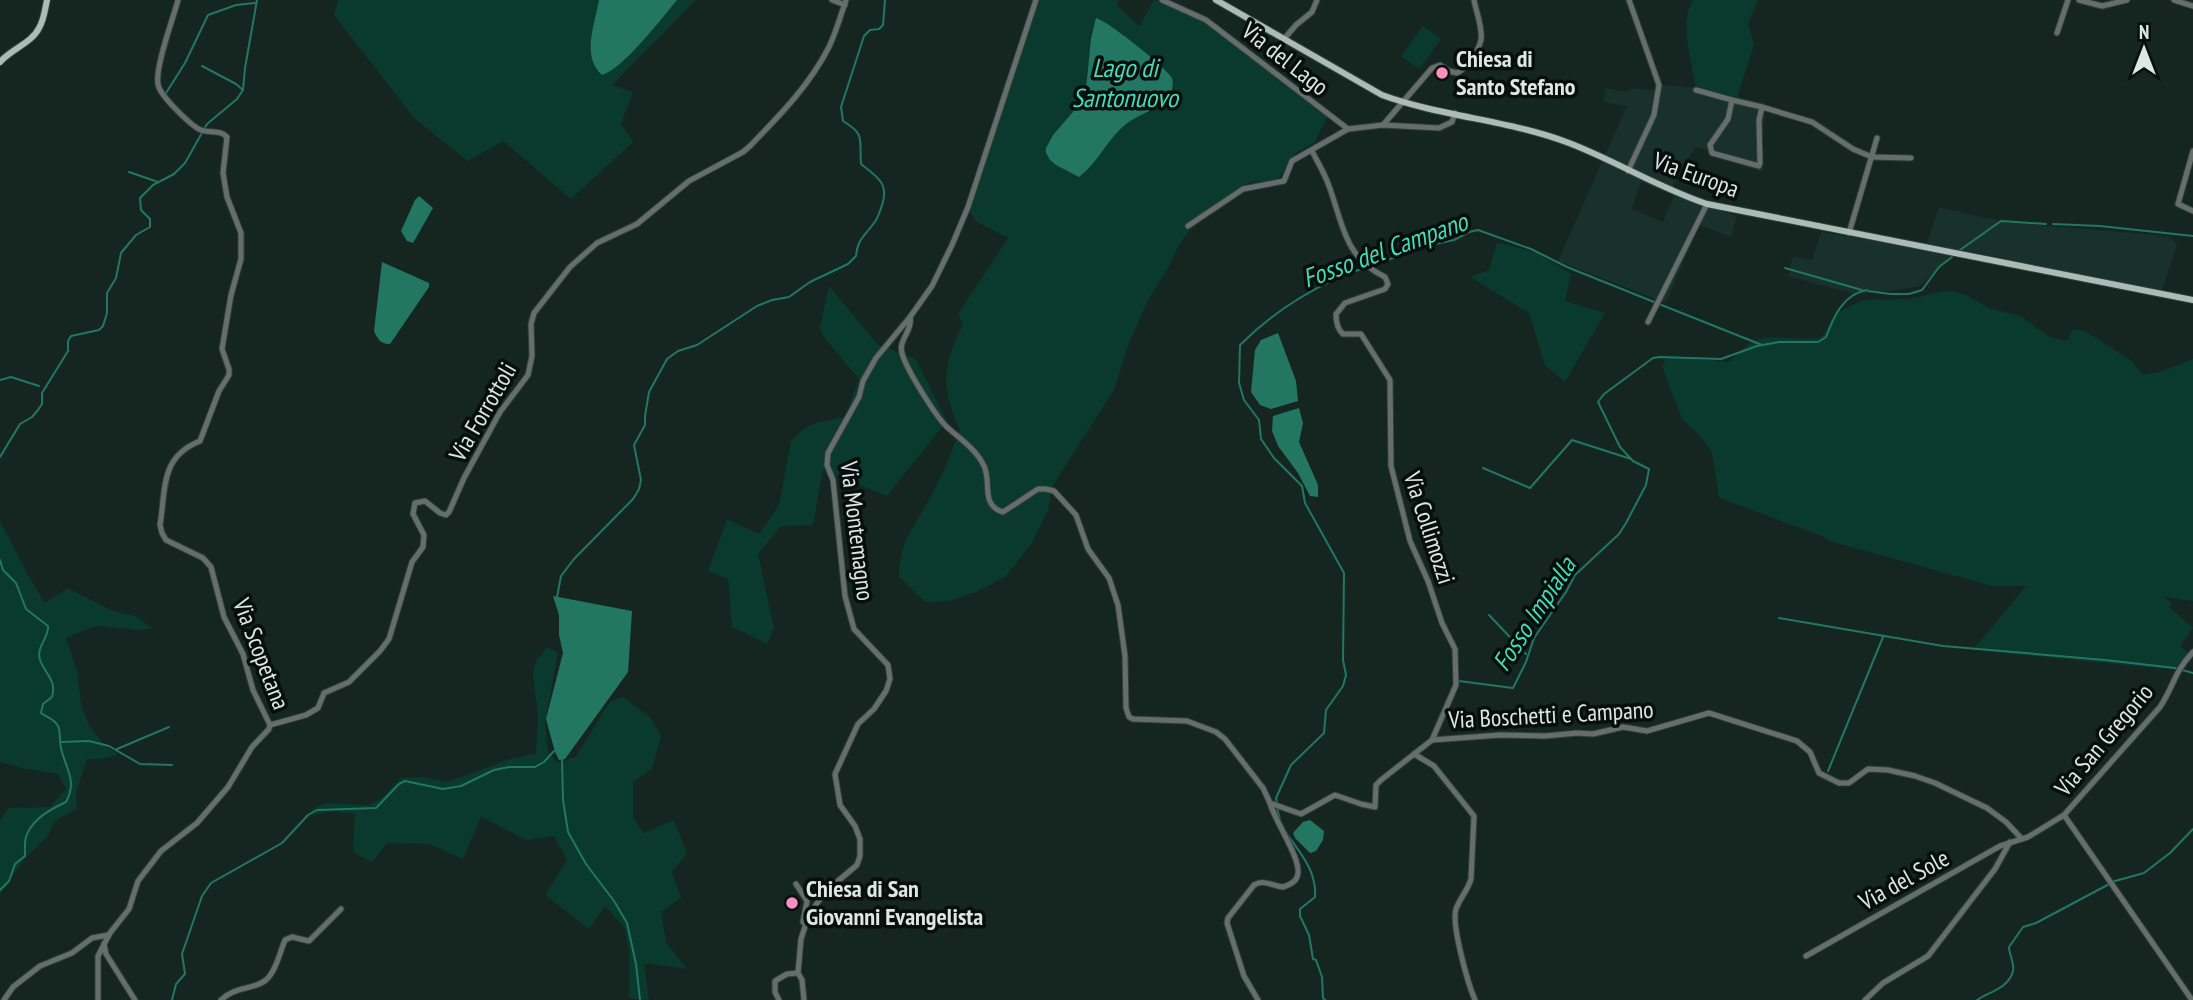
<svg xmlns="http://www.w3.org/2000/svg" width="2193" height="1000" viewBox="0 0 2193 1000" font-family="'PT Sans Narrow',sans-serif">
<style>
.built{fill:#18312a}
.green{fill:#0a392e}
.water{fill:#237762}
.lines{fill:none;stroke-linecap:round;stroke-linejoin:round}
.stream{stroke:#237762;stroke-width:2}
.minor-casing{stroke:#31413c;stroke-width:7}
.major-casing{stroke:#31413c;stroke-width:8}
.minor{stroke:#666e6b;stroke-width:5}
.major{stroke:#aabcb5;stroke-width:6}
.poi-dot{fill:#fd8ec0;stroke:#070e0b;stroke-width:2.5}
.labels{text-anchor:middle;stroke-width:7;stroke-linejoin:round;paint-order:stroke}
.street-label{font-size:24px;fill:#dde8e4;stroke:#070e0b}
.poi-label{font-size:24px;font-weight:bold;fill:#dde8e4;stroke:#070e0b;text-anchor:start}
.water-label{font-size:26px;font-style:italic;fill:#44dcb6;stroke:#070e0b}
</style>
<rect width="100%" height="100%" fill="#152621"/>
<g class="built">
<path d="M1655,84L1696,88L1766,104L1761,145L1763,172L1709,156L1707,150L1695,147L1669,193L1641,182L1632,209L1663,222L1674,196L1737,216L1731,237L1699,225L1666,303L1558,261L1627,106L1608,103L1603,100L1606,88L1625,92L1634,88L1654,91Z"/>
<path d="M1939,207L2003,222L2169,236L2177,244L2162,290L1957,249L1920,286L1898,290L1854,294L1788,276L1793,257L1812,260L1821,232L1925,249Z"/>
</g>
<g class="green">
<path d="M338,0H696L612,85L633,92L621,124L633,142L571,199L503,141L468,161L415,119L334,15Z"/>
<path d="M1039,0H1119L1117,5L1139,26L1154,0L1203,21L1327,117L1315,142L1294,154L1277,181H1253L1237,188L1200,216L1179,245L1167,270L1147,302L1127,349L1114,390L1053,485L1048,511L1032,543L1005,577L976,592L949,601L929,602L924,601L899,577C899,539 915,527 931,496C943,475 951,453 960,430C954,419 947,395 946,383C945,367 955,338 963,325L958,314L1008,238L977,222L970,212Z"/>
<path d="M1693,0H1758L1748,23L1754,45L1737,97L1696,88C1692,64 1679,21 1693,0Z"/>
<path d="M1423,26L1441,39L1419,69L1401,56Z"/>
<path d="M1497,242L1538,253L1571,274L1565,301L1605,313L1565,382L1545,366L1529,313L1470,277L1489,270Z"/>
<path d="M829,286L878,345L915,358L947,421L887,496L823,470L813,525L781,526L758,554L774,628L767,644L732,627L728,579L708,571L727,519L759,534L779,505L791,441L805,428L816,423L845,417L859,379L822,335L820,327Z"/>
<path d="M1953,291L1966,295L1989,308L2022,317L2050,337L2067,341L2073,329L2085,331L2132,361L2143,375L2160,372L2193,359V601L2163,597L2172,603L2169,607L2193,628L2180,646L2188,653L2176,670L1973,650L2026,586H1993L1829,541L1822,536L1719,498L1712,452L1697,433L1682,419L1662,367L1666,358L1674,356L1728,362C1737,356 1745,345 1754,341C1772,333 1800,342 1821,338L1839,312L1862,300L1910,299L1940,292Z"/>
<path d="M0,521L29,577L45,603L68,588L113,611L135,616L152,628L140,630L95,626L66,638L77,671L81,703L89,725L105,746L119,755L101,759H87L76,792L77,809L58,819L53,824L48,836L25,858L0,894V820L9,808L50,807L66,789L58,774L26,769L0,762Z"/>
<path d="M547,647L558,653L545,723L548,751L558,763L575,757L610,702L623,697L651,718L661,736L652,769L633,782V817L644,833L674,820L687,853L672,872L681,898L661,912L666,942L687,969L644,963L649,1000L629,998V951L625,928L605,906L589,929L545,895L567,860L554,836L526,840L481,817L463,859L429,844L387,843L372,862L353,852L355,814L333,811L312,815V809L326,803L369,805L382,798L401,778L422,777L448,782L507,760L536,753L538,717L533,673L536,661Z"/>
</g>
<g class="water">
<path d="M599,0H677C662,18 623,69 602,75C581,56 595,24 599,0Z"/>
<path d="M1096,18C1108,21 1167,68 1172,78C1173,81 1173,86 1172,89C1166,107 1139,114 1126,124C1107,139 1098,163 1079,177L1056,165L1050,160L1046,153V148L1053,135L1073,112L1086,89L1091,39Z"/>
<path d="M419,196L433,208L413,243L407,241L401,231L415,200Z"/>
<path d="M382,262L429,283V287L390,344C381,344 378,340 374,331Z"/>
<path d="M1278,333L1296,381L1298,401L1271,409L1260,405L1251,392L1255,350L1261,340Z"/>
<path d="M1299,408L1303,423L1299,442L1318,485V497L1310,496L1298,473L1278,446L1272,431L1273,416Z"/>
<path d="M553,596L632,611L628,672L565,759L559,760L555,752L546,719L563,653L559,635V615Z"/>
<path d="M1310,820L1324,831L1323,840L1316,851L1310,853L1295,838L1293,833L1303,822Z"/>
</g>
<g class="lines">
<g class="stream">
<path d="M202,66L236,84L243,90"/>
<path d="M166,93L185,63L208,15L236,5L255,3"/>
<path d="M129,172L158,182"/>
<path d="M2053,224L2100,226L2193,236"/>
<path d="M1960,250L2001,221L2046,224"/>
<path d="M1372,266L1425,246L1454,240L1469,232L1478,230L1531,249L1567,267L1654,302"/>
<path d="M1785,268L1862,290"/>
<path d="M1868,291L1890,294H1909L1922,290L1939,267L1952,257"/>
<path d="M1659,304L1762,345"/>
<path d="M0,380L11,377L39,386"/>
<path d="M0,457L20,424L32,417L38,410L42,404V393L68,351V341L71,336L99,330L103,326L107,313V293L116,278L121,253L136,235L150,227V219L141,210L140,198L153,185L174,174L185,163L207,124L237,99L243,90L245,68L257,0"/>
<path d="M1483,468L1530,488L1572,440L1631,459"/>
<path d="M0,560L3,570L16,583L26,609L48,626C49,638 36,646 40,660C45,674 57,680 52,697L43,704L41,713C46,717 55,719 58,726C61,732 59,741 61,748C65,768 78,780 66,802C51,809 34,818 27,834C24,840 25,849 25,856L15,864L9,881L0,890"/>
<path d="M557,597L561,576L574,559L633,499L639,489L641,480L634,445L645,425V416L649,392L667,359L678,351L697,345L757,306L772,300L789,297L810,282L848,264L856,256C858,238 864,237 874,223C878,218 879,214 881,208C890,184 879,178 861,164C859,139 866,135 843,121L841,107L864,36L870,30L879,29L883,25L885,0"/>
<path d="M1489,615L1526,654"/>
<path d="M1779,618L1943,646L2105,660L2175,668L2193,673"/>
<path d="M1459,681L1513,688L1526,662L1534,638L1566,592L1575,575L1619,534L1626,523L1646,485L1649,469L1633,461L1620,447L1598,402L1604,394L1653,358L1659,357L1721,359L1757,346L1779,342H1818L1826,337C1833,318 1843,294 1867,290"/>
<path d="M61,742L89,741L109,746L140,764L172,765"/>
<path d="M117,749L169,727"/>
<path d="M562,757L563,800L568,832L586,864L614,901L627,923L636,964L640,1000"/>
<path d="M1828,771L1883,637"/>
<path d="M1277,803L1276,798L1291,765L1324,733L1326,710L1343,686L1346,675L1343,660L1344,573L1305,503L1302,486L1274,458L1261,439L1259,420L1244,400L1239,383L1240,345C1275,310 1320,282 1367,267"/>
<path d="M1277,808L1280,820"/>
<path d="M1285,831C1299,852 1317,870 1315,897L1300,909V916L1309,935L1313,959L1316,960L1322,977L1323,998L1325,1000"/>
<path d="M172,1000L176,984L185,974L182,954L202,896L211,883L282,843L308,815L317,810L376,808L399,784L405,781L443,789L461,786L494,770L509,767H535L544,762L554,751"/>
<path d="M1977,1000C1989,992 2009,988 2013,971C2015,963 2009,955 2009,947L2023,927L2036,923L2115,881L2144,873L2170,853L2193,829"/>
</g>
<g class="minor-casing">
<g id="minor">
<path d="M832,0L845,5"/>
<path d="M1162,0L1206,20L1348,129"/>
<path d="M2079,0L2102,6L2127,0"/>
<path d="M2174,0L2193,6"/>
<path d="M2057,33L2068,0"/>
<path d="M1284,39L1296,25L1312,12L1317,0"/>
<path d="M1696,90L1732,100"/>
<path d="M1762,107L1732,100L1728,119L1710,145L1712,153L1759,166L1760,163L1759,120L1762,107L1812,122L1853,149L1872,157L1911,158"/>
<path d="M1383,125L1432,68L1440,65L1449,71L1457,73C1468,67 1478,52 1481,40C1483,29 1476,11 1474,0"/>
<path d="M1312,151C1318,163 1325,174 1329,186C1343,224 1344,257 1385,277L1388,284L1385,289L1345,303L1336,314C1336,322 1337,329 1343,334H1361L1390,380L1391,466L1410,541L1428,581L1442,623L1455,649L1456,685L1432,740"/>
<path d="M2193,151L2178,204L2193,211"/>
<path d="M1628,171L1654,115L1659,85L1629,0"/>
<path d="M1188,226L1243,189L1284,181L1292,161L1348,129L1383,125L1439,128L1452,122L1455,113"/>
<path d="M1849,233L1877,138"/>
<path d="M910,317C913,331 898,340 902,353C905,367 936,417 947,427C960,439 976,449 984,466C992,483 980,505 1003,512L1038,489H1046L1054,491L1076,515L1088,549L1109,578L1118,605L1125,656L1126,708L1129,717L1133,719L1187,721L1216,732L1225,739L1263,788L1270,803L1301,814L1335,795L1361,804L1375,807L1376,785L1381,780L1432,740L1500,735L1545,736L1577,733L1593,734L1623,727L1647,731L1709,713L1797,741L1810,752L1819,773L1839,783H1849L1868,769L1888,770L1915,776L1935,783L1987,808L2006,822L2022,839"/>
<path d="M1648,322L1707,204"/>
<path d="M270,725L306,715L318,708L324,693L349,682L380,651L389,639L412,562L423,547L424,535L413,514L415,503L425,501L440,513L446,515L449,512L464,478L500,412L528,375L532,356L531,324L534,313L570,267L597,243L637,224L689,181L743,152L750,146C780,115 809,86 829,47C836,32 841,15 846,0"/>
<path d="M1414,754L1434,766L1474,816L1471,879C1468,890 1460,898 1456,909C1451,924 1468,984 1475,1000"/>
<path d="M2064,815L2192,1000"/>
<path d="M796,884L807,901L803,922"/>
<path d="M104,944L106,954L135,1000"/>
<path d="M1806,956L2000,846L2028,837L2064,815L2160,707C2174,686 2174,672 2193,652"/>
<path d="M4,1000L13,987L40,966L72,953L92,938L108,935"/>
<path d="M98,1000V956L110,933L129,909L138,881L161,851L197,823L228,787L252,747L269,729L270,725L253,690L243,654L224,617L211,567L203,558L166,540L162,533L160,525C166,488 160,457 200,441L219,391L229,375V369L222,349L231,295L241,259V233L227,197L223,173L227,137C219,128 207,135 197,128C188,122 159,95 158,84C155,67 173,19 178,0"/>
<path d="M221,1000C235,986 254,990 266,980C276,971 280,952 285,940L292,937L309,941L341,909"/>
<path d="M779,1000L775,992V981L787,974L798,973"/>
<path d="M804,1000L802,980L798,973L801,939L809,914L826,891L857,865L860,856V839L855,826L840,805L835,774L858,724L874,709L886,691L890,679L888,665L854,629L845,596L833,480L827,465L828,453L859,397L863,381L876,358L910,317L932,286L952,245L968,207L1036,0"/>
<path d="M1258,1000L1244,976L1227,923L1228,918L1254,885C1264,879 1272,886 1283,887C1288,885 1295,883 1297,877C1304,862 1275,822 1270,803"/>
<path d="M1865,1000L1883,983L1928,956L1995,869L2010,842"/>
</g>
</g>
<g class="major-casing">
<g id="major">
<path d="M1216,0L1382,95C1442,117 1509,120 1569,143C1616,161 1659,188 1707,204L2193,300"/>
<path d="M0,62C11,49 32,43 39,28C44,20 45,9 47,0"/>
</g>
</g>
<use href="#minor" class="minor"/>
<use href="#major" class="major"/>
</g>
<g class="poi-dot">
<circle cx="1442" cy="73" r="7"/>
<circle cx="792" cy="903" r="7"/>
</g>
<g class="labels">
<g class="street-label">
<text transform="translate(1285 59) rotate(38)" y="8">Via del Lago</text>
<text transform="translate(1696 175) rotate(20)" y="8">Via Europa</text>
<text transform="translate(483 412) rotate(-60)" y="8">Via Forrottoli</text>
<text transform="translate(1429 528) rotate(72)" y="8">Via Collimozzi</text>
<text transform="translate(857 531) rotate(83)" y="8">Via Montemagno</text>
<text transform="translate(261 654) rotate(69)" y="8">Via Scopetana</text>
<text transform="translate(1551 715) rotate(-3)" y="8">Via Boschetti e Campano</text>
<text transform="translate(2104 740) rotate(-50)" y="8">Via San Gregorio</text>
<text transform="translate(1904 880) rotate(-29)" y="8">Via del Sole</text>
</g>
<g class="poi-label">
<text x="1456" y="67">Chiesa di<tspan x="1456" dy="28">Santo Stefano</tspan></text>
<text x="806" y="897">Chiesa di San<tspan x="806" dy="28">Giovanni Evangelista</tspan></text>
</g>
<g class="water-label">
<text x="1125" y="77">Lago di<tspan x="1125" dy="30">Santonuovo</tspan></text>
<text transform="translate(1385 250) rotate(-20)" y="9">Fosso del Campano</text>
<text transform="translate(1534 614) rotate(-57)" y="9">Fosso Impialla</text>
</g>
</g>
<g transform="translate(2144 49)" stroke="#070e0b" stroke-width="5" paint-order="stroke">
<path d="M0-5L12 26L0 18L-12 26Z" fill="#dde8e4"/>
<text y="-10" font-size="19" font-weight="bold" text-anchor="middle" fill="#dde8e4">N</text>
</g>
</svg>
